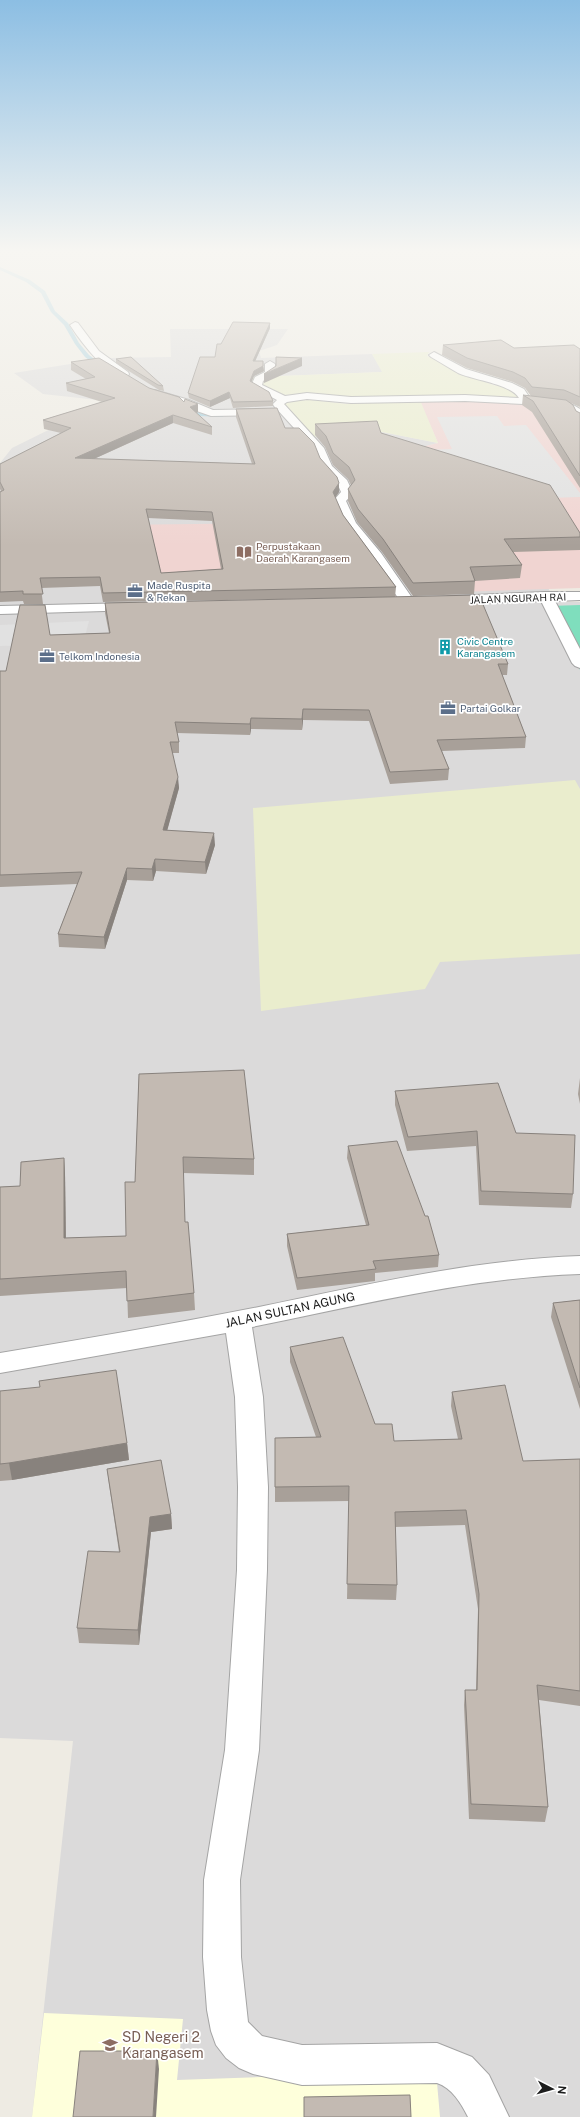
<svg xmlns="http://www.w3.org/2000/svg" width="580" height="2117" viewBox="0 0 580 2117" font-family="'Public Sans',sans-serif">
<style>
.residential{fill:#dbdada}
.commercial{fill:#f0d4d1}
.education{fill:#feffdb}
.farmland{fill:#eaedcd}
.pitch{fill:#7fdebd}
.parking{fill:#e1e1e1}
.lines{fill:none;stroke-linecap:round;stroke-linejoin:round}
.stream{fill:#a2cddc;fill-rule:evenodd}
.minor-casing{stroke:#a4a4a4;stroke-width:2}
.minor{fill:#fff;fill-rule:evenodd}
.wall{fill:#a8a099;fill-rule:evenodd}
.shaded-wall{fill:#88827d}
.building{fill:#c3bab2;stroke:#88827d;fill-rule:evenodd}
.labels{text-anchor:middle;stroke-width:3.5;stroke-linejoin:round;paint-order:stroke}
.far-education-label{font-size:10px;fill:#785e54;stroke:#fff;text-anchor:start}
.far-service-label{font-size:10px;fill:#4e5e75;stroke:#fff;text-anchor:start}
.far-street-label{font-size:10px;fill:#1d1d1d;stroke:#fff}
.far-culture-label{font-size:10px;fill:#0d838f;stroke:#fff;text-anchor:start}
.street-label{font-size:12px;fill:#1d1d1d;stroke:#fff}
.near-education-label{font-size:14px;fill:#785e54;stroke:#fff;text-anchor:start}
</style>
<rect width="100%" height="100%" fill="#eeebe3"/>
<path class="residential" d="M170,329H288L277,345L259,351L261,358L372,354L383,372L253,377L277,395L276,401L348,433L377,431L438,443L401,452L478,492L558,602H580V2117H32L73,1741L0,1738V463L12,448L107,401L43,394L14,373L108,358L171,357Z"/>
<g class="commercial">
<path d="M467,401L533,405L580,440V588L427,593L401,452L438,443L420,402Z"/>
<path d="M344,522L399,597L185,600L128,581L113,525Z"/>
</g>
<path class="education" d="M44,2013L183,2019L177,2080L436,2071L440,2117H32Z"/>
<g class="farmland">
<path d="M429,352L427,356L449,367L493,385L520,391L518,398L460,395L359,398L323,394L277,395L248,381L253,377L382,372L372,354Z"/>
<path d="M311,400L346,404L420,400L438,443L377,431L312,437L281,406L285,401Z"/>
<path d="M575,780L580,789V954L440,962L425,989L261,1011L253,808Z"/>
</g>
<path class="pitch" d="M580,605V670L549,606Z"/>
<g class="parking">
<path d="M497,416L504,426L526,425L580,493V497L548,498L423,450L452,449L437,417Z"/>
<path d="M89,621L83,644L0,646V625Z"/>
</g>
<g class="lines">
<g class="stream">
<path d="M0,267L30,280L45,291L55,311L68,323L79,343L89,355L105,367V369H101L85,357L75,344L64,325L51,312L41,293L26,282L0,270Z"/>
<path d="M185,404L200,412L225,415L222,417L199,416L183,407Z"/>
</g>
<g class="minor-casing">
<g id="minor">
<path d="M75,322L78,323L99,351L128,372L129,374L128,376C109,381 79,339 70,325Z"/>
<path d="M434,352L466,369L512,383L524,389L530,398C547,399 566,399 580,409V422L576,421L573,414L566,409L543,405L465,401L351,403L307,399L287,402L284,404L324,448L332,466L347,480L353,493L346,501L356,523L381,553L415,602L413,605H403L371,559L344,524L334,500L341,492L338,485L321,466L315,451L274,406L273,404L277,400L251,386L255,377L265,372V364L270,361L275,364V373L263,381L262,385L285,396L307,393L351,397L465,395L519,398C511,384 473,380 458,373C449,368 440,362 431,357L429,355Z"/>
<path d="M155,390L189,400L213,410L266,409L271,412L266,415L211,416L151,395L150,393Z"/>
<path d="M545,592H580V600L555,601L580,649V668L575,666L572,663L541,601L451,604L446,603L444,600L446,597L451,596Z"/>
<path d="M135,603L140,604L142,607L140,610L0,614V606Z"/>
<path d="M580,1256V1274C468,1278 361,1305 252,1327L263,1397L268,1487L267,1570L259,1750L240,1880L241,1957L248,2022L262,2036L302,2045L437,2043L472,2057L489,2075L509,2117H468C461,2103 452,2088 437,2083L302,2085L253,2074L239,2068L226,2058L216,2045L211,2031L207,2010L203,1957L204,1880L225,1750L237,1570L238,1487L235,1397L226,1333L0,1373V1353C86,1339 173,1324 259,1307C365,1285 471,1260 580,1256Z"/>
</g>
</g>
<use href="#minor" class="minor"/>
</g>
<g class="wall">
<path d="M270,328L255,361H263L264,371L254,376L251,382L273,401V406L233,408L230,398L210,407L189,398L188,393L215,357Z"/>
<path d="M443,345L514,348L580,349V407L571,403L576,411L580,413V488L532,412L522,405L523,395L531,396L525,388L513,382L467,368L442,355Z"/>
<path d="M116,359L163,386L164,391L159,390L116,363Z"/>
<path d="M71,362L149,388L184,402L198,412L196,413L212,427V435L173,423L94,459L252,464L236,417V409L285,428L320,458L339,492L335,497L343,515L396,587L395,597L103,602L100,586L41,588L43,604H24L23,601L0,602V492L1,491L0,489V464L61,433L44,429L43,420L102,402L67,391L66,383L86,379L71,370ZM148,518L212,521L221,569L161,573Z"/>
<path d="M315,424L381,433L580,533V550L513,552L522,565L520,578L475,581L474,594L413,596L382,552L357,522L348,501V489L351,485L348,479L333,465L325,447L315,435Z"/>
<path d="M105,603L508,664L507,675H502L526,737L525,748L442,751L449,769L448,780L390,784L369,721L303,720L302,730L251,729L250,735L177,733L179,742V753H172L179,788L167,830L215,845L206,874L156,871L153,881L127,880L105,949L59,947L58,934L77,884L0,887V671H6L50,635L109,633L105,613Z"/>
<path d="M139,1074L254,1159V1175L183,1173L185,1222L194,1293L195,1310L128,1318L127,1288L0,1296V1187L20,1186L64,1158L65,1174L66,1238L126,1236L135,1182Z"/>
<path d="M580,1078V1104L578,1094Z"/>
<path d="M395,1091L516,1133L573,1194L571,1208L479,1205L476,1146L407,1151L395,1105Z"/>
<path d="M348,1146L439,1255L438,1267L375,1273V1281L297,1290L287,1246V1234L366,1225L347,1158Z"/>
<path d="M580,1300V1409L551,1317L553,1303Z"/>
<path d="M290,1347L394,1441L458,1439L451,1406L452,1392L523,1461L580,1459V1706L539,1700L548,1807L545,1822L469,1819L464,1705L465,1690H476L478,1609L465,1525L395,1527L397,1585L396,1600L347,1599L349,1501L275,1502V1438L316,1437L290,1362Z"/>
<path d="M0,1391L127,1443L129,1460L12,1480L0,1481Z"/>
<path d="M107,1469L171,1514L172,1529L151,1532L139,1645L79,1643L77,1628L119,1552L109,1484Z"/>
</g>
<g class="shaded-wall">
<path d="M270,323V328L253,366V361Z"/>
<path d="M302,358V366L264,383V374Z"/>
<path d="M263,366L264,371L254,376L250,386V381L254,371Z"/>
<path d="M229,392L230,398L210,407V401Z"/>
<path d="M198,404V412L191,416L190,407Z"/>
<path d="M173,415V423L76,467L75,458Z"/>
<path d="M339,483V492L333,501V492Z"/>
<path d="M303,709V720L302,730V719Z"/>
<path d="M251,718V729L250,735V724Z"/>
<path d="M178,777L179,788L164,842L163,830Z"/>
<path d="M214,833L215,845L206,874L205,862Z"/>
<path d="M155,859L156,871L153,881L152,869Z"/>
<path d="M127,868V880L105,949L104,937Z"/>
<path d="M64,1158L65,1174L66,1254L64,1238Z"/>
<path d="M127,1443L129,1460L12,1480L9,1463Z"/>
<path d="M171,1514L172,1529L151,1532L139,1645L138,1630L150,1517Z"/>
<path d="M157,2051L159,2069L156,2117H153Z"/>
</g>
<g class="building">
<path d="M233,322L270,323L253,361H263V366L254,371L250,381L269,392L273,401L233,402L229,392L210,401L188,393L200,357H215L217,344H221Z"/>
<path d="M501,340L514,348L574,345L580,349V397L564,390L532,387L525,378L513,372L467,358L443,345Z"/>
<path d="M131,357L163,386L158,385L116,359Z"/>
<path d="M276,357L302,358L264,374L276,366Z"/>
<path d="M99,358L149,388L179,397L184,402L185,399L198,404L190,407L212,427L173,415L75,458L255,464L236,409L277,408L285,428H299L314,443L320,458L337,477L339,483L333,492L343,515L396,587L103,593L100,577L40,578L43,594H23V591L0,592V492L4,490L0,482V464L71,428L43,420L115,398L66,383L95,377L71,362ZM146,509L212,512L223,569L161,573Z"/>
<path d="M523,395L566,400L573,405L576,411L580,413V476L533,401Z"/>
<path d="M377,421L381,433L550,485L580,533V537L504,539L522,565L470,567L475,581L413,583L383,539L358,509L348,489L355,480L349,467L333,453L326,436L315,424Z"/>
<path d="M479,595L508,664H498L526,737L437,740L449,769L390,772L369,710L303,709L302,719L251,718L250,724L175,722L179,742H170L178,777L163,830L214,833L205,862L155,859L152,869L127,868L104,937L58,934L82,872L0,875V671H6L20,605H45L50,635L110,633L105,603Z"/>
<path d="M244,1070L254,1159L183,1157L185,1222H188L194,1293L127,1301L126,1271L0,1279V1187L20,1186L21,1162L64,1158V1238L126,1236L125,1182H135L139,1074Z"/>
<path d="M498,1083L516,1133L575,1135L573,1194L481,1191L477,1131L408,1137L395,1091Z"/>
<path d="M397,1141L425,1216H428L439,1255L373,1261L376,1269L297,1278L287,1234L369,1225L348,1146Z"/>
<path d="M580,1300V1388L553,1303Z"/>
<path d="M343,1337L375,1424H392L394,1441L462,1439L452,1392L505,1385L523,1461L580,1459V1691L537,1685L548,1807L471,1804L465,1690H477L479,1594L466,1510L395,1512L397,1585L347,1584L349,1486L275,1487V1438L321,1437L290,1347Z"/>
<path d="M116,1370L127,1443L9,1463L0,1464V1391L40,1387L39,1381Z"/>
<path d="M161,1460L171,1514L150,1517L138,1630L77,1628L88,1551L120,1552L107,1469Z"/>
<path d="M80,2051H157L153,2117H73Z"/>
<path d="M410,2095L411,2117H304V2097Z"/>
</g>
<linearGradient id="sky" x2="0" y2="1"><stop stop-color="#8cbee3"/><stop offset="0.46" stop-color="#f7f6f2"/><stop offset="1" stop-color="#f7f6f2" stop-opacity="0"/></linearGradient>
<rect width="580" height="546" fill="url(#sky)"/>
<defs>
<g id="library-bare" transform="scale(1.2)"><path d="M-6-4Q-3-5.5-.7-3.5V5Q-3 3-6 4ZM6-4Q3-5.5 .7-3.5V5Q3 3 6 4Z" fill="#8d6e63" stroke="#fff" stroke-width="2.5" paint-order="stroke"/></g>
<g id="office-bare" transform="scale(1.2)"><path d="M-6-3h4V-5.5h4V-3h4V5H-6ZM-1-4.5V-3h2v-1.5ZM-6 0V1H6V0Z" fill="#5c6f8a" stroke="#fff" stroke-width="2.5" paint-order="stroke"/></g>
<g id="building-bare" transform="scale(1.2)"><path d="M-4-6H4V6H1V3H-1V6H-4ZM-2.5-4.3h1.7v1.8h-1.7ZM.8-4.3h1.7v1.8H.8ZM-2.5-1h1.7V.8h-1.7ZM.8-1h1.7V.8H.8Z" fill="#0f9aa8" stroke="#fff" stroke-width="2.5" paint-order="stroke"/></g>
<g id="school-bare" transform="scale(1.2)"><path d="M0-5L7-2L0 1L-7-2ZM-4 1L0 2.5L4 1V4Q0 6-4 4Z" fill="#8d6e63" stroke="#fff" stroke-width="2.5" paint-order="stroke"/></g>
</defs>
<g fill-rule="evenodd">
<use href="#library-bare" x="244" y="552"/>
<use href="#office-bare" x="135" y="591"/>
<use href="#building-bare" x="445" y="647"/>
<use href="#office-bare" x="47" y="656"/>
<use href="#office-bare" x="448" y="708"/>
<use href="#school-bare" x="110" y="2045"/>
</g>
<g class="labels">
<g class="far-education-label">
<text x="256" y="550">Perpustakaan<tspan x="256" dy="12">Daerah Karangasem</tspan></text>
</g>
<g class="far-service-label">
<text x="147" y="589">Made Ruspita<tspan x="147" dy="12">&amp; Rekan</tspan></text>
<text x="59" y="660">Telkom Indonesia</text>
<text x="460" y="712">Partai Golkar</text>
</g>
<g class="far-street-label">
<text transform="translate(518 598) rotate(-2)" y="4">JALAN NGURAH RAI</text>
</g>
<g class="far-culture-label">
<text x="457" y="645">Civic Centre<tspan x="457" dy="12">Karangasem</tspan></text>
</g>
<g class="street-label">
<text transform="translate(290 1310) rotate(-12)" y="4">JALAN SULTAN AGUNG</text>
</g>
<g class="near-education-label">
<text x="122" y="2042">SD Negeri 2<tspan x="122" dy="16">Karangasem</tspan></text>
</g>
</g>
<g transform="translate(552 2089) rotate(96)" stroke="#ffffff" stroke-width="3" paint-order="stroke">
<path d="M0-3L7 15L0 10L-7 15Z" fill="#1d1d1d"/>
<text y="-6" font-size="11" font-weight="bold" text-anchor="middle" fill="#1d1d1d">N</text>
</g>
</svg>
